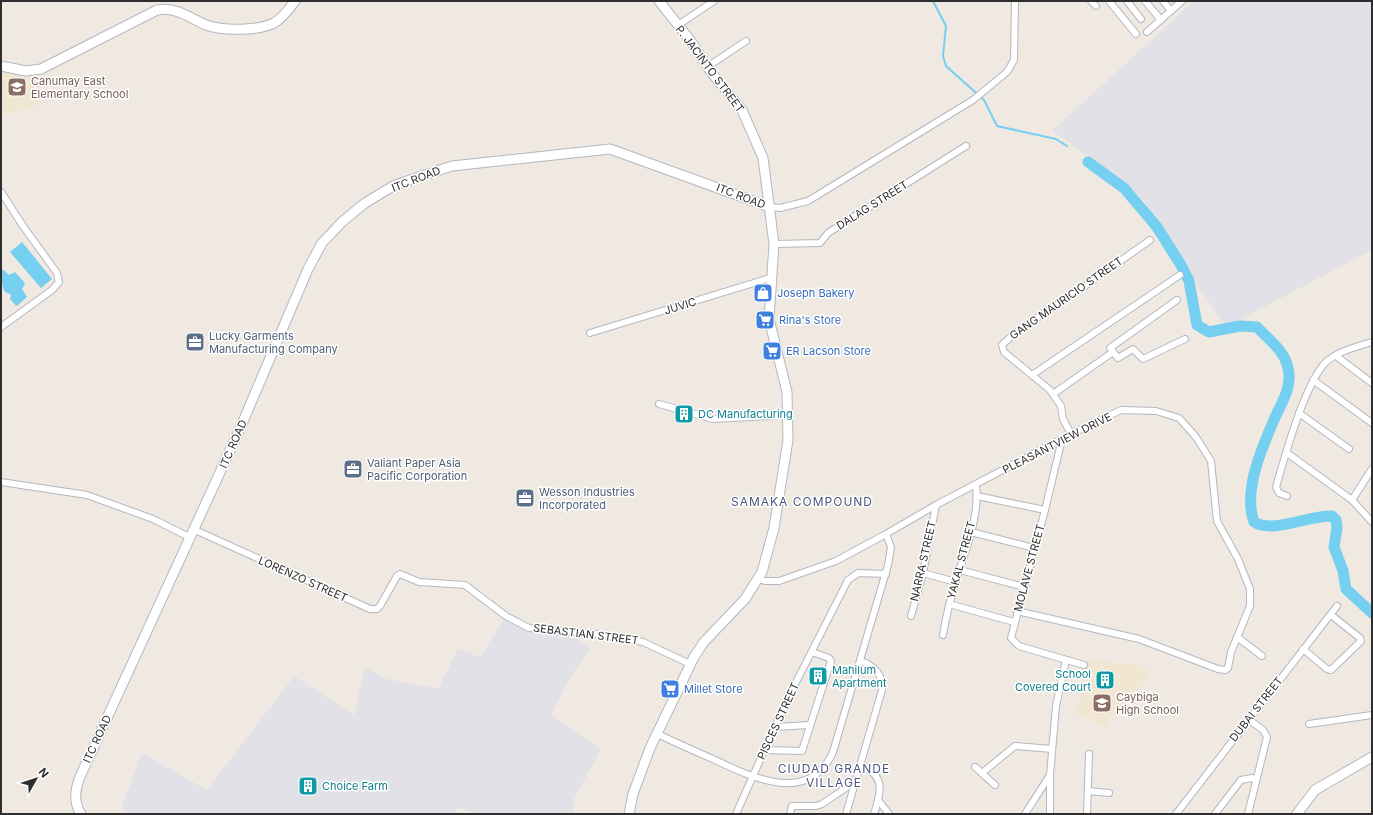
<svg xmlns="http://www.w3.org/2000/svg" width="1373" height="815" viewBox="0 0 1373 815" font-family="Inter,sans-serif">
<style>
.industrial{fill:#e3e1e8}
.education{fill:#f0e6d1}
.water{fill:#75cff0}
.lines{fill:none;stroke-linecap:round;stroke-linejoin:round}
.stream{stroke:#75cff0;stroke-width:2}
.river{stroke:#75cff0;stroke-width:11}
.street-casing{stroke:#b4b7c1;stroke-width:8}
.secondary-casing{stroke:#b4b7c1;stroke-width:11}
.street{stroke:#fff;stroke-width:6}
.secondary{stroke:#fff;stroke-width:9}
.labels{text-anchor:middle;stroke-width:3;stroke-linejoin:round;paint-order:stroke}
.street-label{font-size:11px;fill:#2e2e2e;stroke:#fff}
.education-label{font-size:11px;fill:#785e54;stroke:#fff;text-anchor:start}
.shop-label{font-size:11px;fill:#366cbe;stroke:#fff;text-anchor:start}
.service-label{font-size:11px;fill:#4e5e75;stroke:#fff;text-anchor:start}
.culture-label{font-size:11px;fill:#0d838f;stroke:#fff;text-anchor:start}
.neighbourhood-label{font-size:12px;letter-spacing:1px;fill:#4d5680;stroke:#fff}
</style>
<rect width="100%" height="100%" fill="#efe9e1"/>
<g class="industrial">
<path d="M1194,1H1372V250L1226,327L1176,253L1145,202L1124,181L1052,131Z"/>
<path d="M505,618L529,631L568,633L591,648L571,676L551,715L601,749L574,799L573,814H474L459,807L452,814H128L121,809L142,753L207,790L294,676L354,715L365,667L387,679L438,689L458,649L480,657Z"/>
</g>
<g class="education">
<path d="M1,71L30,77L42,104L1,116Z"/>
<path d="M1086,660L1142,665L1151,673L1104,727L1092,719L1076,715Z"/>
</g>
<g class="water">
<path d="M22,242L52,279L41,288L10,252Z"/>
<path d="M1,268L9,275L15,272L25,283L22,289L27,297L18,305L16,306L10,299L11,294C6,294 2,290 3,285H1Z"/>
</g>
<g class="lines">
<path class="stream" d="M933,1L946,26L943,56L946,66L984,100L997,126L1056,139L1067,146"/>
<path class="river" d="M1088,162L1124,188L1157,227L1181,265L1189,281L1197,325L1209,332L1240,326L1257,327C1268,339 1285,351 1288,368C1293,388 1280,405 1273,422C1261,450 1243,492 1254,522C1272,534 1310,515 1332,516L1336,520L1337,528L1334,547L1343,571L1346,589L1372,613"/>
<g class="street-casing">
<g id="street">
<path d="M1091,1L1096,6"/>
<path d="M1109,1L1136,34"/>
<path d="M1127,1L1141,19"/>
<path d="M1145,1L1161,20"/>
<path d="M1163,1L1171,11"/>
<path d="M678,25L714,1"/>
<path d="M1147,32L1182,1"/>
<path d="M707,67L746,41"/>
<path d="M1,192L23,226L57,273L59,282L52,290L1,327"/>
<path d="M770,207L780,208L808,201L973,100L1007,72L1014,60L1015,1"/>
<path d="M774,244L820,243L828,233L966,146"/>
<path d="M590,333L770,278"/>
<path d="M1113,352L1118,358L1133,349L1143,359L1185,339"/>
<path d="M1336,356L1372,383"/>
<path d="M1032,375L1180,275"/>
<path d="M1313,380L1372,423"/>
<path d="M1053,394L1113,352L1110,348L1177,300"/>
<path d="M659,404L713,419L788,415"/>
<path d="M1299,413L1349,449"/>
<path d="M1071,434L1063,419L1061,406L1050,390L1004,352L1002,345L1016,332L1088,284L1150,240"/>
<path d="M1062,439L1045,510L1011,638L1019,646L1084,665"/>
<path d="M1287,453L1352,500L1372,522"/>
<path d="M1,482L87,495L153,519L191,538"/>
<path d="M977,496L1045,510"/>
<path d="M1287,496L1279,493L1276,487C1285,456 1304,386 1325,363C1337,351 1356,347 1372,342"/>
<path d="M1352,500L1372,469"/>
<path d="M195,530L370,609H377L380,606L397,576L400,574L419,582L465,585L506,616L529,628L597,634L643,642L690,664"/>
<path d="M971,532L1034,548"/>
<path d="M960,570L1024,587"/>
<path d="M923,573L956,582"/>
<path d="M759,579L765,581H779L836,561L886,534L936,505L1071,434L1121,410L1156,411L1179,418L1196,437L1211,461L1217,521L1238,559L1250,589V606L1231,652L1228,668L1225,670L1218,669L1139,639L1017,611"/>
<path d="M949,604L1014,622"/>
<path d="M911,616L923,573L936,505"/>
<path d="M943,635C946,617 950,600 955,584C964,553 980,518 976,485"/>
<path d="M1237,637L1262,656"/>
<path d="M1303,649L1327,669L1331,670L1361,641L1360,638L1331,615"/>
<path d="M1248,719L1263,730L1267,737L1248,814"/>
<path d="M1309,724L1372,715"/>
<path d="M775,727L810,725"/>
<path d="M657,734C675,742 694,751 713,759C751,777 809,806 833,752L888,565L891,547L886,534"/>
<path d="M764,750L802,751L831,661L829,658L812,652"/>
<path d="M861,765C886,776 881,793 874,814"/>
<path d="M975,767L995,785"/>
<path d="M982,773L1015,746L1052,749"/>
<path d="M1088,791L1109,793"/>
<path d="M878,800L889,814"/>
<path d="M736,814L786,702L848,580L858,573L886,574"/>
<path d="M790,814L792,806H816L822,804L856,781"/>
<path d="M846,814L882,690C883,674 875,666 861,661"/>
<path d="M1025,814L1050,775"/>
<path d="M1050,814V775L1056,706L1066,660"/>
<path d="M1087,814L1089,754"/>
<path d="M1176,814L1337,606"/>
<path d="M1215,814L1241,780L1252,778L1256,780"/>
</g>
</g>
<g class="secondary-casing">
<g id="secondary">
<path d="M1,66L26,71L41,69L157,10C175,6 190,18 206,25C223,31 258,31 274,23C283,18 289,9 295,1"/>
<path d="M81,814C71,799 77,782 84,768L239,431L308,269L322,243L343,221L365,203L395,185L452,166L610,149L770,207"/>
<path d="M629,814L633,794L650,748L694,657L704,642L745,599L762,572L774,528L788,440L787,392L769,319L774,244L763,158L742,110L711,72L690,40L659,1"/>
<path d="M1297,814L1315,790L1372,757"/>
</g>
</g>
<use href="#street" class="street"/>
<use href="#secondary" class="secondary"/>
</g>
<defs>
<g id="school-square" transform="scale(1)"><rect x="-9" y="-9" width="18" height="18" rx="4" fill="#8d6e63" stroke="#fff"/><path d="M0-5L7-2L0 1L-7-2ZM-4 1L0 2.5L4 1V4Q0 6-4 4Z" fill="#fff"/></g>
<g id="shop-square" transform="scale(1)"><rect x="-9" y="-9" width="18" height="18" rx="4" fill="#3f7fe0" stroke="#fff"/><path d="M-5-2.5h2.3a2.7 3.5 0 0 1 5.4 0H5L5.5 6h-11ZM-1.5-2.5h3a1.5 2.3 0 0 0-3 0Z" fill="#fff"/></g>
<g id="supermarket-square" transform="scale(1)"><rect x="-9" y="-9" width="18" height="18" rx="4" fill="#3f7fe0" stroke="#fff"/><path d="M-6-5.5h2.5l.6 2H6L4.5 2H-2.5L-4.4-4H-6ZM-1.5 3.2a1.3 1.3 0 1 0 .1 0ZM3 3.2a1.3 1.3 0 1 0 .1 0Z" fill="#fff"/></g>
<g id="office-square" transform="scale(1)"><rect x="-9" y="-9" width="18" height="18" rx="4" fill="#5c6f8a" stroke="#fff"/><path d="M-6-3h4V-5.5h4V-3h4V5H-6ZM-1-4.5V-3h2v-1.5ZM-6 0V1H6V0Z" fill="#fff"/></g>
<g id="building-square" transform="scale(1)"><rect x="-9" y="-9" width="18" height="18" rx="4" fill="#0f9aa8" stroke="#fff"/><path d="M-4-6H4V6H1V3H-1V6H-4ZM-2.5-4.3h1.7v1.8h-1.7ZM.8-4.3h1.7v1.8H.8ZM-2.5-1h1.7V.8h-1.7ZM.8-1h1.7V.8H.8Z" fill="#fff"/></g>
</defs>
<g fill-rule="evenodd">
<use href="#school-square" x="17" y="87"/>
<use href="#shop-square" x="763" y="293"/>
<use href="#supermarket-square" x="765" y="320"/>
<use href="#office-square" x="195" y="342"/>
<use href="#supermarket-square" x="772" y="351"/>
<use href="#building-square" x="684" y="414"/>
<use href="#office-square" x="353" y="469"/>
<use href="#office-square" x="525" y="498"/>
<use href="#building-square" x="818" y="676"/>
<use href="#building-square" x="1105" y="680"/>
<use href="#supermarket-square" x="670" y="689"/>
<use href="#school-square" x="1102" y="703"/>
<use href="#building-square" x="308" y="786"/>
</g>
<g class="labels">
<g class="street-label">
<text transform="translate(710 69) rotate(53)" y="4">P. JACINTO STREET</text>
<text transform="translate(416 179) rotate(-21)" y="4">ITC ROAD</text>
<text transform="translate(741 196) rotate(21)" y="4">ITC ROAD</text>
<text transform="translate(872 205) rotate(-32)" y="4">DALAG STREET</text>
<text transform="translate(1066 298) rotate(-35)" y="4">GANG MAURICIO STREET</text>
<text transform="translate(680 306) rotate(-17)" y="4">JUVIC</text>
<text transform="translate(1057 443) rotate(-27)" y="4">PLEASANTVIEW DRIVE</text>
<text transform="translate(233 444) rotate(-66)" y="4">ITC ROAD</text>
<text transform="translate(961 560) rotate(-75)" y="4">YAKAL STREET</text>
<text transform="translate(923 561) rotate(-77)" y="4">NARRA STREET</text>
<text transform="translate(1029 568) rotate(-75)" y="4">MOLAVE STREET</text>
<text transform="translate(303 579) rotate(24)" y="4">LORENZO STREET</text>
<text transform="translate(586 634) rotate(7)" y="4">SEBASTIAN STREET</text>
<text transform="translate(1256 709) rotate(-52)" y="4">DUBAI STREET</text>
<text transform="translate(778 721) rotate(-65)" y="4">PISCES STREET</text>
<text transform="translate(97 739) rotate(-65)" y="4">ITC ROAD</text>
</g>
<g class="education-label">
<text x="31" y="85">Canumay East<tspan x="31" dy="13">Elementary School</tspan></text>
<text x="1116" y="701">Caybiga<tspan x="1116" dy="13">High School</tspan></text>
</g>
<g class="shop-label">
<text x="777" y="297">Joseph Bakery</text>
<text x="779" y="324">Rina's Store</text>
<text x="786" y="355">ER Lacson Store</text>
<text x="684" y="693">Millet Store</text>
</g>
<g class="service-label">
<text x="209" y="340">Lucky Garments<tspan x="209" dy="13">Manufacturing Company</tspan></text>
<text x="367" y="467">Valiant Paper Asia<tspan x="367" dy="13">Pacific Corporation</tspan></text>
<text x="539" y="496">Wesson Industries<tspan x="539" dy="13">Incorporated</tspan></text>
</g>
<g class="culture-label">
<text x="698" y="418">DC Manufacturing</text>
<text x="832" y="674">Mahilum<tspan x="832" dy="13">Apartment</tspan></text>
<text x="1091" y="678" text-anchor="end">School<tspan x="1091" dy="13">Covered Court</tspan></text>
<text x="322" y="790">Choice Farm</text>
</g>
<g class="neighbourhood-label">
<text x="802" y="506">SAMAKA COMPOUND</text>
<text x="834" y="773">CIUDAD GRANDE<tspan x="834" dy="14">VILLAGE</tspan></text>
</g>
</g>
<rect width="1373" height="815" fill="none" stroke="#2e2e2e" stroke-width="4"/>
<g transform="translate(36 779) rotate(51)" stroke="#ffffff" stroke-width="3" paint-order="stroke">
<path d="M0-3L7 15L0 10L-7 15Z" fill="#2e2e2e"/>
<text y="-6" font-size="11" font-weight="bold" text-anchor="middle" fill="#2e2e2e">N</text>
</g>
</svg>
